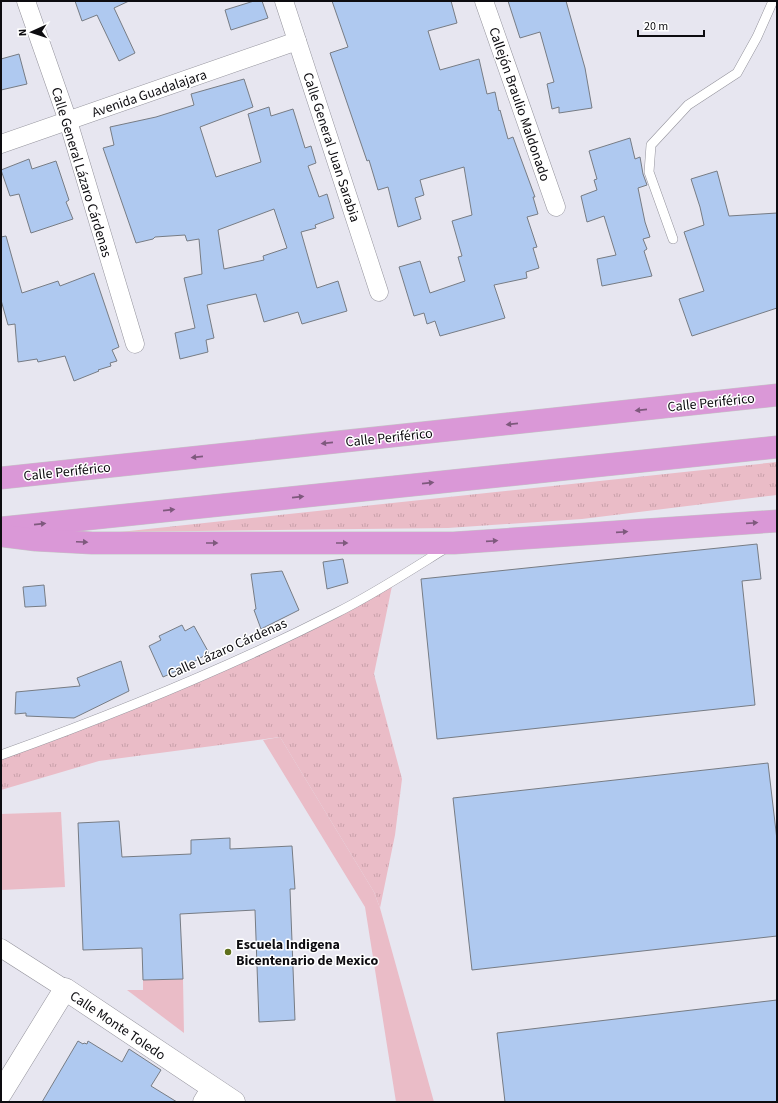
<svg xmlns="http://www.w3.org/2000/svg" width="778" height="1103" viewBox="0 0 778 1103" font-family="'Source Sans 3',sans-serif">
<style>
.grass{fill:url(#grass-tufts)}
.green{fill:#eabcc7}
.building{fill:#afc9f0;stroke:#777c84;fill-rule:evenodd}
.lines{fill:none;stroke-linecap:round;stroke-linejoin:round}
.service-casing{stroke:#94939c;stroke-width:10}
.minor-casing{stroke:#94939c;stroke-width:19}
.tertiary-casing{stroke:#94939c;stroke-width:23}
.trunk-casing{stroke:#c5c5c6;stroke-width:23}
.service{stroke:#fff;stroke-width:9}
.minor{stroke:#fff;stroke-width:18}
.tertiary{stroke:#fff;stroke-width:22}
.trunk{stroke:#da98d7;stroke-width:22}
.oneway{fill:#7e597d}
.poi-dot{fill:#5f701d;stroke:#fff;stroke-width:1.5}
.labels{text-anchor:middle;stroke-width:3;stroke-linejoin:round;paint-order:stroke}
.street-label{font-size:14px;fill:#0d0c10;stroke:#fff}
.poi-label{font-size:14px;font-weight:bold;fill:#0d0c10;stroke:#fff;text-anchor:start}
</style>
<defs>
<pattern id="grass-tufts" width="24" height="20" patternUnits="userSpaceOnUse"><rect width="24" height="20" fill="#eabcc7"/><path d="M3 7l-1-3M5 7V3M7 7l1-3M15 17l-1-3M17 17v-4M19 17l1-3" fill="none" stroke="#c8a0aa"/></pattern>
</defs>
<rect width="100%" height="100%" fill="#e7e6f0"/>
<g class="grass">
<path d="M777,462V495L582,519L448,528L120,532Z"/>
<path d="M393,581L374,674L402,779L395,835L380,908L374,892L280,737L99,761L1,790V755L231,664Z"/>
</g>
<g class="green">
<path d="M280,737L374,892L380,908L434,1102H396L365,907L263,740Z"/>
<path d="M61,812L65,887L1,890V814Z"/>
<path d="M183,979L184,1033L127,990H143V980Z"/>
</g>
<g class="building">
<path d="M75,1H129L114,8L135,53L119,61L97,15L82,21Z"/>
<path d="M254,1H262L268,18L231,30L225,10Z"/>
<path d="M332,1H451L457,23L428,31L440,70L479,59L487,94L495,92L499,111L500,110L508,139L513,137L535,197H533L538,214L527,217L537,247L533,248L539,268L526,272L527,278L494,285L505,318L440,336L435,321L427,324L424,313L414,316L399,267L420,261L430,293L465,281L458,257L462,256L452,221L472,215L464,167L420,180L424,195L415,198L421,219L398,227L388,187L378,190L369,160L367,161L330,53L348,47Z"/>
<path d="M508,1H566L585,68L592,108L559,113V107L552,109L547,84L554,82L540,32L520,38Z"/>
<path d="M19,54L27,84L1,90V59Z"/>
<path d="M244,79L253,107L200,127L216,177L261,162L248,114L269,107L271,116L293,109L305,148L311,146L316,163L308,166L319,197L327,194L334,218L315,225L316,228L301,232L317,288L338,281L347,311L302,324L298,312L264,322L256,294L207,305L214,338L206,340L208,352L180,359L175,333L195,328L184,278L202,274L199,239L187,241L185,235L155,237L153,239L136,243L103,148L114,145L110,127L156,117L194,105L191,94ZM274,209L287,248L263,256L264,260L224,269L218,230Z"/>
<path d="M630,138L635,159L640,157L643,174L647,185L638,188L645,222L650,237L643,239L647,249L644,251L652,276L602,286L597,259L616,255L604,216L587,222L581,196L597,190L594,180L597,179L589,151Z"/>
<path d="M29,159L32,169L56,161L69,200L66,202L73,219L31,233L19,194L10,196L1,170Z"/>
<path d="M717,171L729,216L777,213V308L692,336L679,299L704,291L684,232L704,225L700,207L691,179Z"/>
<path d="M6,236L22,293L58,281L60,286L94,273L119,347L112,350L117,361L110,363L111,366L98,370L99,371L74,381L65,356L38,362L37,359L18,362L15,324L8,325L1,300V237Z"/>
<path d="M757,544L761,579L742,581L755,705L437,739L421,579Z"/>
<path d="M343,559L348,583L327,589L323,562Z"/>
<path d="M282,571L299,610L261,629L254,610L256,609L251,574Z"/>
<path d="M44,585L46,606L25,607L23,587Z"/>
<path d="M182,625L185,631L194,626L209,653L181,669L163,677L149,646L161,640L159,636Z"/>
<path d="M121,661L129,691L74,718L26,716V713L15,714L16,692L80,686L77,678Z"/>
<path d="M768,763L777,840V936L472,970L453,798Z"/>
<path d="M119,821L122,857L191,854V840L230,838V849L292,846L295,889H290L295,1020L259,1022L255,910L180,914L183,979L143,980L142,948L83,950L78,823Z"/>
<path d="M777,1000V1102H505L497,1033Z"/>
<path d="M78,1041L83,1044L84,1043L87,1044L88,1041L122,1062L129,1049L161,1070L151,1086L177,1102H42Z"/>
</g>
<g class="lines">
<g class="service-casing">
<g id="service">
<path d="M673,239L649,172L651,145L688,105L737,73L757,37L773,1"/>
<path d="M1,755C115,714 228,668 336,613C374,594 409,571 446,548"/>
</g>
</g>
<g class="minor-casing">
<g id="minor">
<path d="M26,1L68,121L135,344"/>
<path d="M284,1L379,292"/>
<path d="M484,1L556,207"/>
<path d="M1,144L297,41"/>
<path d="M1,948L65,989"/>
<path d="M202,1102L211,1087"/>
</g>
</g>
<g class="tertiary-casing">
<path id="tertiary" d="M1,1093L65,989L234,1102"/>
</g>
<g class="trunk-casing">
<g id="trunk">
<path d="M1,478L777,395"/>
<path d="M1,528L777,447"/>
<path d="M4,536L36,540L92,543H454L777,521"/>
</g>
</g>
<use href="#service" class="service"/>
<use href="#minor" class="minor"/>
<use href="#tertiary" class="tertiary"/>
<use href="#trunk" class="trunk"/>
</g>
<defs><path id="oneway-solid" d="M-6-.8H1V-3.2L6.5 0L1 3.2V.8H-6Z"/></defs>
<g class="oneway">
<use href="#oneway-solid" transform="translate(641 410) rotate(174)"/>
<use href="#oneway-solid" transform="translate(512 424) rotate(174)"/>
<use href="#oneway-solid" transform="translate(327 443) rotate(174)"/>
<use href="#oneway-solid" transform="translate(197 457) rotate(174)"/>
<use href="#oneway-solid" transform="translate(428 483) rotate(-6)"/>
<use href="#oneway-solid" transform="translate(298 497) rotate(-6)"/>
<use href="#oneway-solid" transform="translate(169 510) rotate(-6)"/>
<use href="#oneway-solid" transform="translate(752 523) rotate(-4)"/>
<use href="#oneway-solid" transform="translate(40 524) rotate(-6)"/>
<use href="#oneway-solid" transform="translate(622 532) rotate(-4)"/>
<use href="#oneway-solid" transform="translate(492 541) rotate(-4)"/>
<use href="#oneway-solid" transform="translate(82 542) rotate(3)"/>
<use href="#oneway-solid" transform="translate(212 543)"/>
<use href="#oneway-solid" transform="translate(342 543)"/>
</g>
<circle class="poi-dot" cx="228" cy="952" r="4"/>
<g class="labels">
<g class="street-label">
<text transform="translate(149 93) rotate(-19)" y="5">Avenida Guadalajara</text>
<text transform="translate(520 104) rotate(71)" y="5">Callejón Braulio Maldonado</text>
<text transform="translate(332 147) rotate(72)" y="5">Calle General Juan Sarabia</text>
<text transform="translate(82 172) rotate(73)" y="5">Calle General Lázaro Cárdenas</text>
<text transform="translate(711 402) rotate(-6)" y="5">Calle Periférico</text>
<text transform="translate(389 437) rotate(-6)" y="5">Calle Periférico</text>
<text transform="translate(67 471) rotate(-6)" y="5">Calle Periférico</text>
<text transform="translate(227 648) rotate(-24)" y="5">Calle Lázaro Cárdenas</text>
<text transform="translate(118 1025) rotate(34)" y="5">Calle Monte Toledo</text>
</g>
<g class="poi-label">
<text x="236" y="949">Escuela Indigena<tspan x="236" dy="16">Bicentenario de Mexico</tspan></text>
</g>
</g>
<rect width="778" height="1103" fill="none" stroke="#0d0c10" stroke-width="4"/>
<g transform="translate(32 32) rotate(267)" stroke="#ffffff" stroke-width="3" paint-order="stroke">
<path d="M0-3L7 15L0 10L-7 15Z" fill="#0d0c10"/>
<text y="-6" font-size="11" font-weight="bold" text-anchor="middle" fill="#0d0c10">N</text>
</g>
<path d="M638 30v6h66v-6" fill="none" stroke="#0d0c10" stroke-width="2"/>
<text x="644" y="30" font-size="12" fill="#0d0c10" stroke="#ffffff" stroke-width="3" paint-order="stroke">20 m</text>
</svg>
